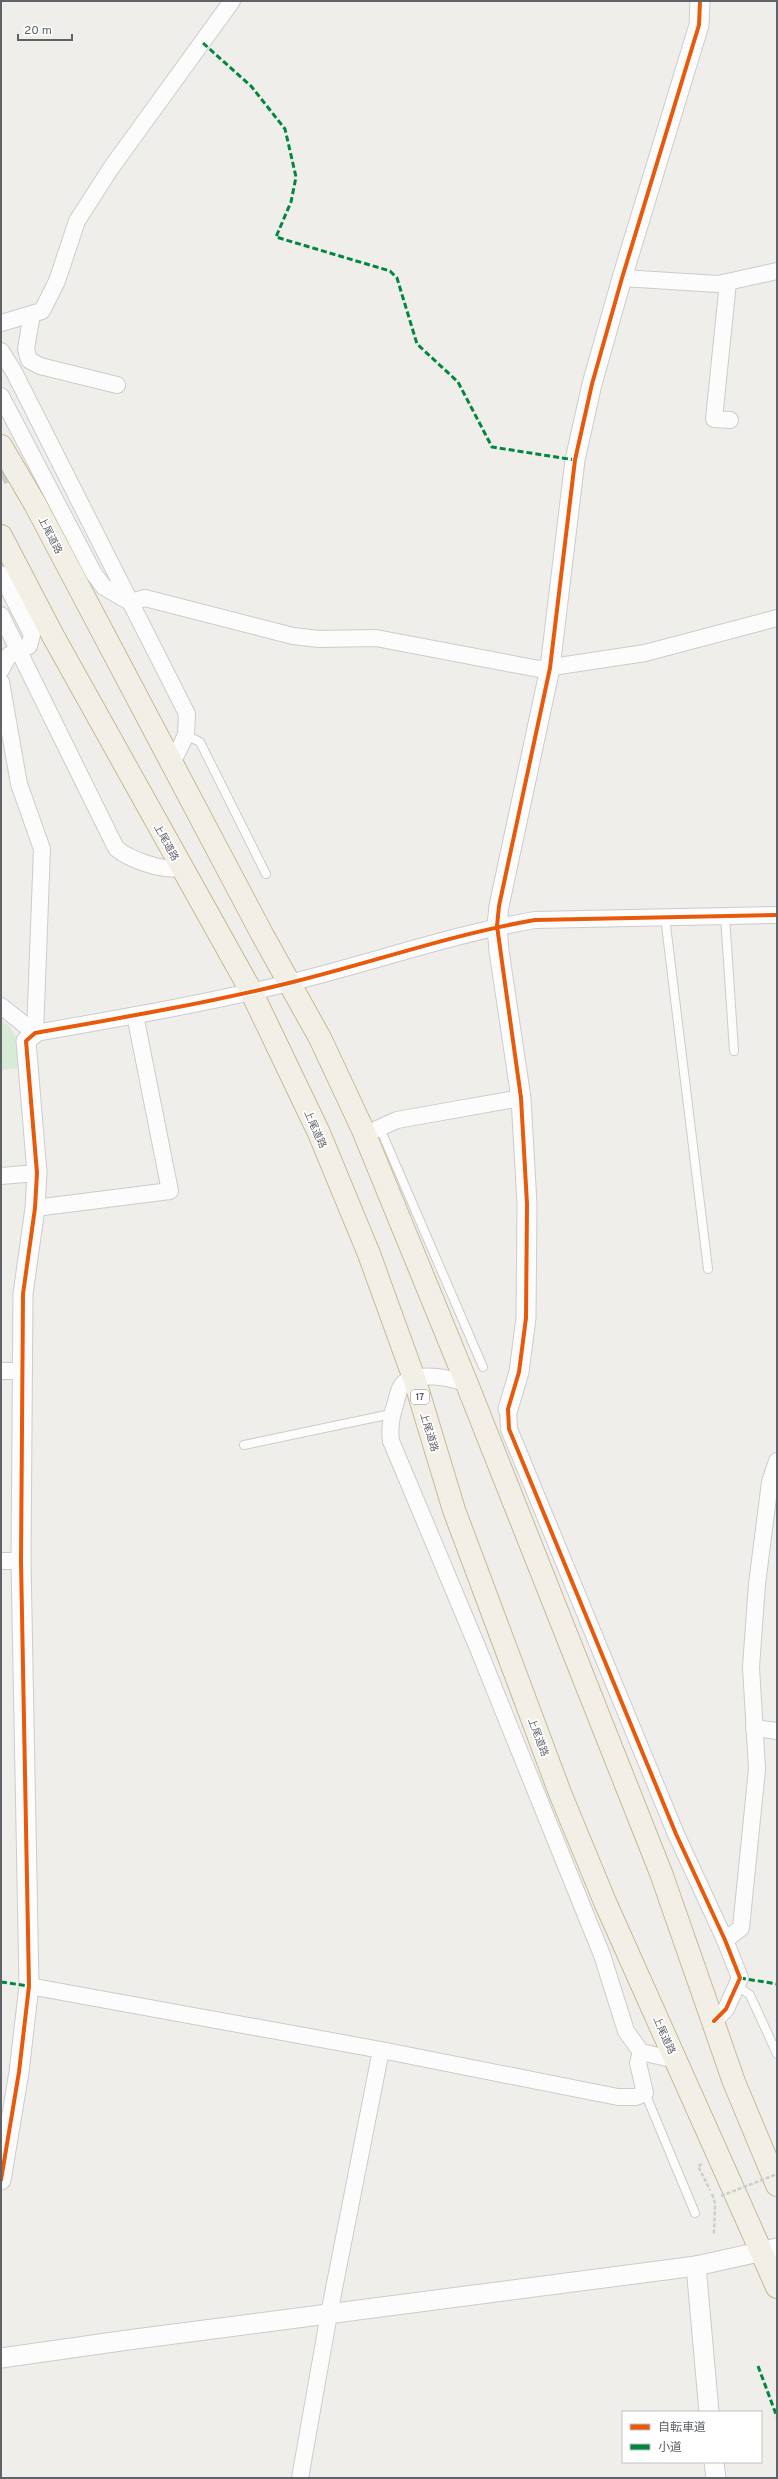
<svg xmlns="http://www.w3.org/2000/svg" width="778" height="2479" viewBox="0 0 778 2479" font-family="Overpass,'Noto Sans JP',sans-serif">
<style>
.green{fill:#d8ebd6}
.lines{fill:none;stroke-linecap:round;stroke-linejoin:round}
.minor-tunnel{stroke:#cbcbca;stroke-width:16;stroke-dasharray:16 8;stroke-linecap:butt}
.service-casing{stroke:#cbcccc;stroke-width:10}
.minor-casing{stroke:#cbcccc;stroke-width:18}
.tertiary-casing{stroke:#cbcccc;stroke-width:21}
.trunk-casing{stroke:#c8b996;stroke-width:24}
.path{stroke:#cacfcc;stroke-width:2.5;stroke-dasharray:4 2;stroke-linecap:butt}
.service{stroke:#fdfcfc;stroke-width:8}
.minor{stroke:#fdfcfc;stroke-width:16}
.tertiary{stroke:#fdfcfc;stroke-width:19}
.trunk{stroke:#f2f0e6;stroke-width:22}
.path-bridge{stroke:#cacfcc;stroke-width:2.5;stroke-dasharray:4 2;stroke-linecap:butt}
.quiet{stroke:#00873e;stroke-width:3;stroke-dasharray:6 3;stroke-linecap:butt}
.cycleway-casing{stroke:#fff;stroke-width:6}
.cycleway{stroke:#e8590c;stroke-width:4}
.labels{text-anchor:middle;stroke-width:3.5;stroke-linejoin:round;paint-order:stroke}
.shield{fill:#fff;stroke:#8f9295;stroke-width:1}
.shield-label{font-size:9px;font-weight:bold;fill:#5f6368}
.street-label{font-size:10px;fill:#5f6368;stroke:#fff}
</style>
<rect width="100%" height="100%" fill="#efeeea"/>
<path class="green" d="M1,1020C21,1033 16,1046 18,1068L1,1070Z"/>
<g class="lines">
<path class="minor-tunnel" d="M1,477L24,465"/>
<g class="service-casing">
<g id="service">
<path d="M186,735L200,742L266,874"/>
<path d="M725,916L734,1051"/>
<path d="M665,917L708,1269"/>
<path d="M375,1130L382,1133L483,1367"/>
<path d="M244,1445L391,1414"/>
<path d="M737,1986L750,1995L777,2054"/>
<path d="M645,2093L695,2213"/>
</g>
</g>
<g class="minor-casing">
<g id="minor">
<path d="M622,278L718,284L777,271"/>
<path d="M728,282L714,419L730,420"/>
<path d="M32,314L26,349L29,360L40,366L117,385"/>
<path d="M1,323L42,311L57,281L77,221L111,168L232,1"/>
<path d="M1,351L14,372L187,714L186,735L172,763"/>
<path d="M1,396L94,574L104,587L130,602L145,598L293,636L319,639L376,638L539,669L645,653L777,618"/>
<path d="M1,574L32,635L29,646L9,655L1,670"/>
<path d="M1,615L116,848C128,859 166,873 181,867"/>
<path d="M1,682L19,784L42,849L35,1033"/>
<path d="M1,1006L35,1033C121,1018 208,1003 293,982C374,962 453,934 535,920L777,915"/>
<path d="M377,1129L397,1120L521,1098"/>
<path d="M1,1176L37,1173"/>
<path d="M35,1208L170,1191L135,1015"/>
<path d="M1,1371H23"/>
<path d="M467,1384C452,1378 414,1370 402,1385C399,1389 397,1397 396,1402C391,1416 389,1427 391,1441L477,1646L602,1955L626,2031L641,2052L676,2060"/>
<path d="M508,1409L509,1429L676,1834L725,1940L740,1978L726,2009L714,2021"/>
<path d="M1,1561H21"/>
<path d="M754,1728L777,1731"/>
<path d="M725,1940L741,1928L757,1769L751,1667L757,1584L770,1482L777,1461"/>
<path d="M29,1986L381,2050L618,2097H636L645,2093L638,2063L641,2052"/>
<path d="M300,2478L329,2314L381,2050"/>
</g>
</g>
<g class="tertiary-casing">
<g id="tertiary">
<path d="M508,1409L519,1372L526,1318L527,1204L521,1098L499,951L497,926L499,906L550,668L575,460L592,384L622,278L699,25L700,1"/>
<path d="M1,2180L19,2072L29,1986L21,1561L23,1294L35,1208L37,1173L26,1041L35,1033"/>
<path d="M696,2266L709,2412"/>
<path d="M1,2358L128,2340L696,2266L777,2248"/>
<path d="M714,2462L716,2478"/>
</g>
</g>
<g class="trunk-casing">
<g id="trunk">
<path d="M1,446L35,504L262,934L320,1038L363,1130L467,1384L661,1873L734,2082L777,2185"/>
<path d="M1,536L52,634L251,991L319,1133L369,1254L415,1381L454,1510L560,1793L605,1902L777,2287"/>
</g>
</g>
<g class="path">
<path d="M702,2164L698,2166L710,2190"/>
<path d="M712,2194L715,2203L714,2234"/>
</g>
<use href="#service" class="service"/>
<use href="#minor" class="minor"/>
<use href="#tertiary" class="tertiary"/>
<use href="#trunk" class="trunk"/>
<path class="path-bridge" d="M721,2196L777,2174"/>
<g class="quiet">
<path d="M203,43L251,86L285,129L296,177L291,202L276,237L390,271L397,278L417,344L458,382L492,447L575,460"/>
<path d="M740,1978L777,1984"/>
<path d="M1,1982L29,1986"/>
<path d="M758,2366L777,2417"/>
</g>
<g class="cycleway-casing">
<g id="cycleway">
<path d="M700,1L699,25L622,278L592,384L575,460L550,668L499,906L497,926L521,1098L527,1204L526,1318L519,1372L508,1409L509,1429L676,1834L725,1940L740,1978L726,2009L714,2021"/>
<path d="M1,2180L19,2072L29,1986L21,1561L23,1294L35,1208L37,1173L26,1041L35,1033C121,1018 208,1003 293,982C374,962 453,934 535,920L777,915"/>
</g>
</g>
<use href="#cycleway" class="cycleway"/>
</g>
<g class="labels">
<rect class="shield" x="411" y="1390" width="18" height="14" rx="3"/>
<g class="shield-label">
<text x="420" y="1400">17</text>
</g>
<g class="street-label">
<text transform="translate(51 535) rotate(63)" y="4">上尾道路</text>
<text transform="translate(167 842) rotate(61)" y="4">上尾道路</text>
<text transform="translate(316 1129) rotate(66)" y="4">上尾道路</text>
<text transform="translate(430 1432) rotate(73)" y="4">上尾道路</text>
<text transform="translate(539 1737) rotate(69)" y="4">上尾道路</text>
<text transform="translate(665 2035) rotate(66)" y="4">上尾道路</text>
</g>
</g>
<rect width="778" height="2479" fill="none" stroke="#5f6368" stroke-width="4"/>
<rect x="622" y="2411" width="140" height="52" fill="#ffffff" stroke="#bfc1c3"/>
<rect x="630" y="2424" width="20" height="6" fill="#e8590c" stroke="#bfc1c3"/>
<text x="658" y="2431" font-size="12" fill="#5f6368">自転車道</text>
<rect x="630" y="2444" width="20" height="6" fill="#00873e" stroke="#bfc1c3"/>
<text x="658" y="2451" font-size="12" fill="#5f6368">小道</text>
<path d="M18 34v6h54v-6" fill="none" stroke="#5f6368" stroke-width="2"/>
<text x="24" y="34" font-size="12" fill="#5f6368" stroke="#ffffff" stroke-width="3" paint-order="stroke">20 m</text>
</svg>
